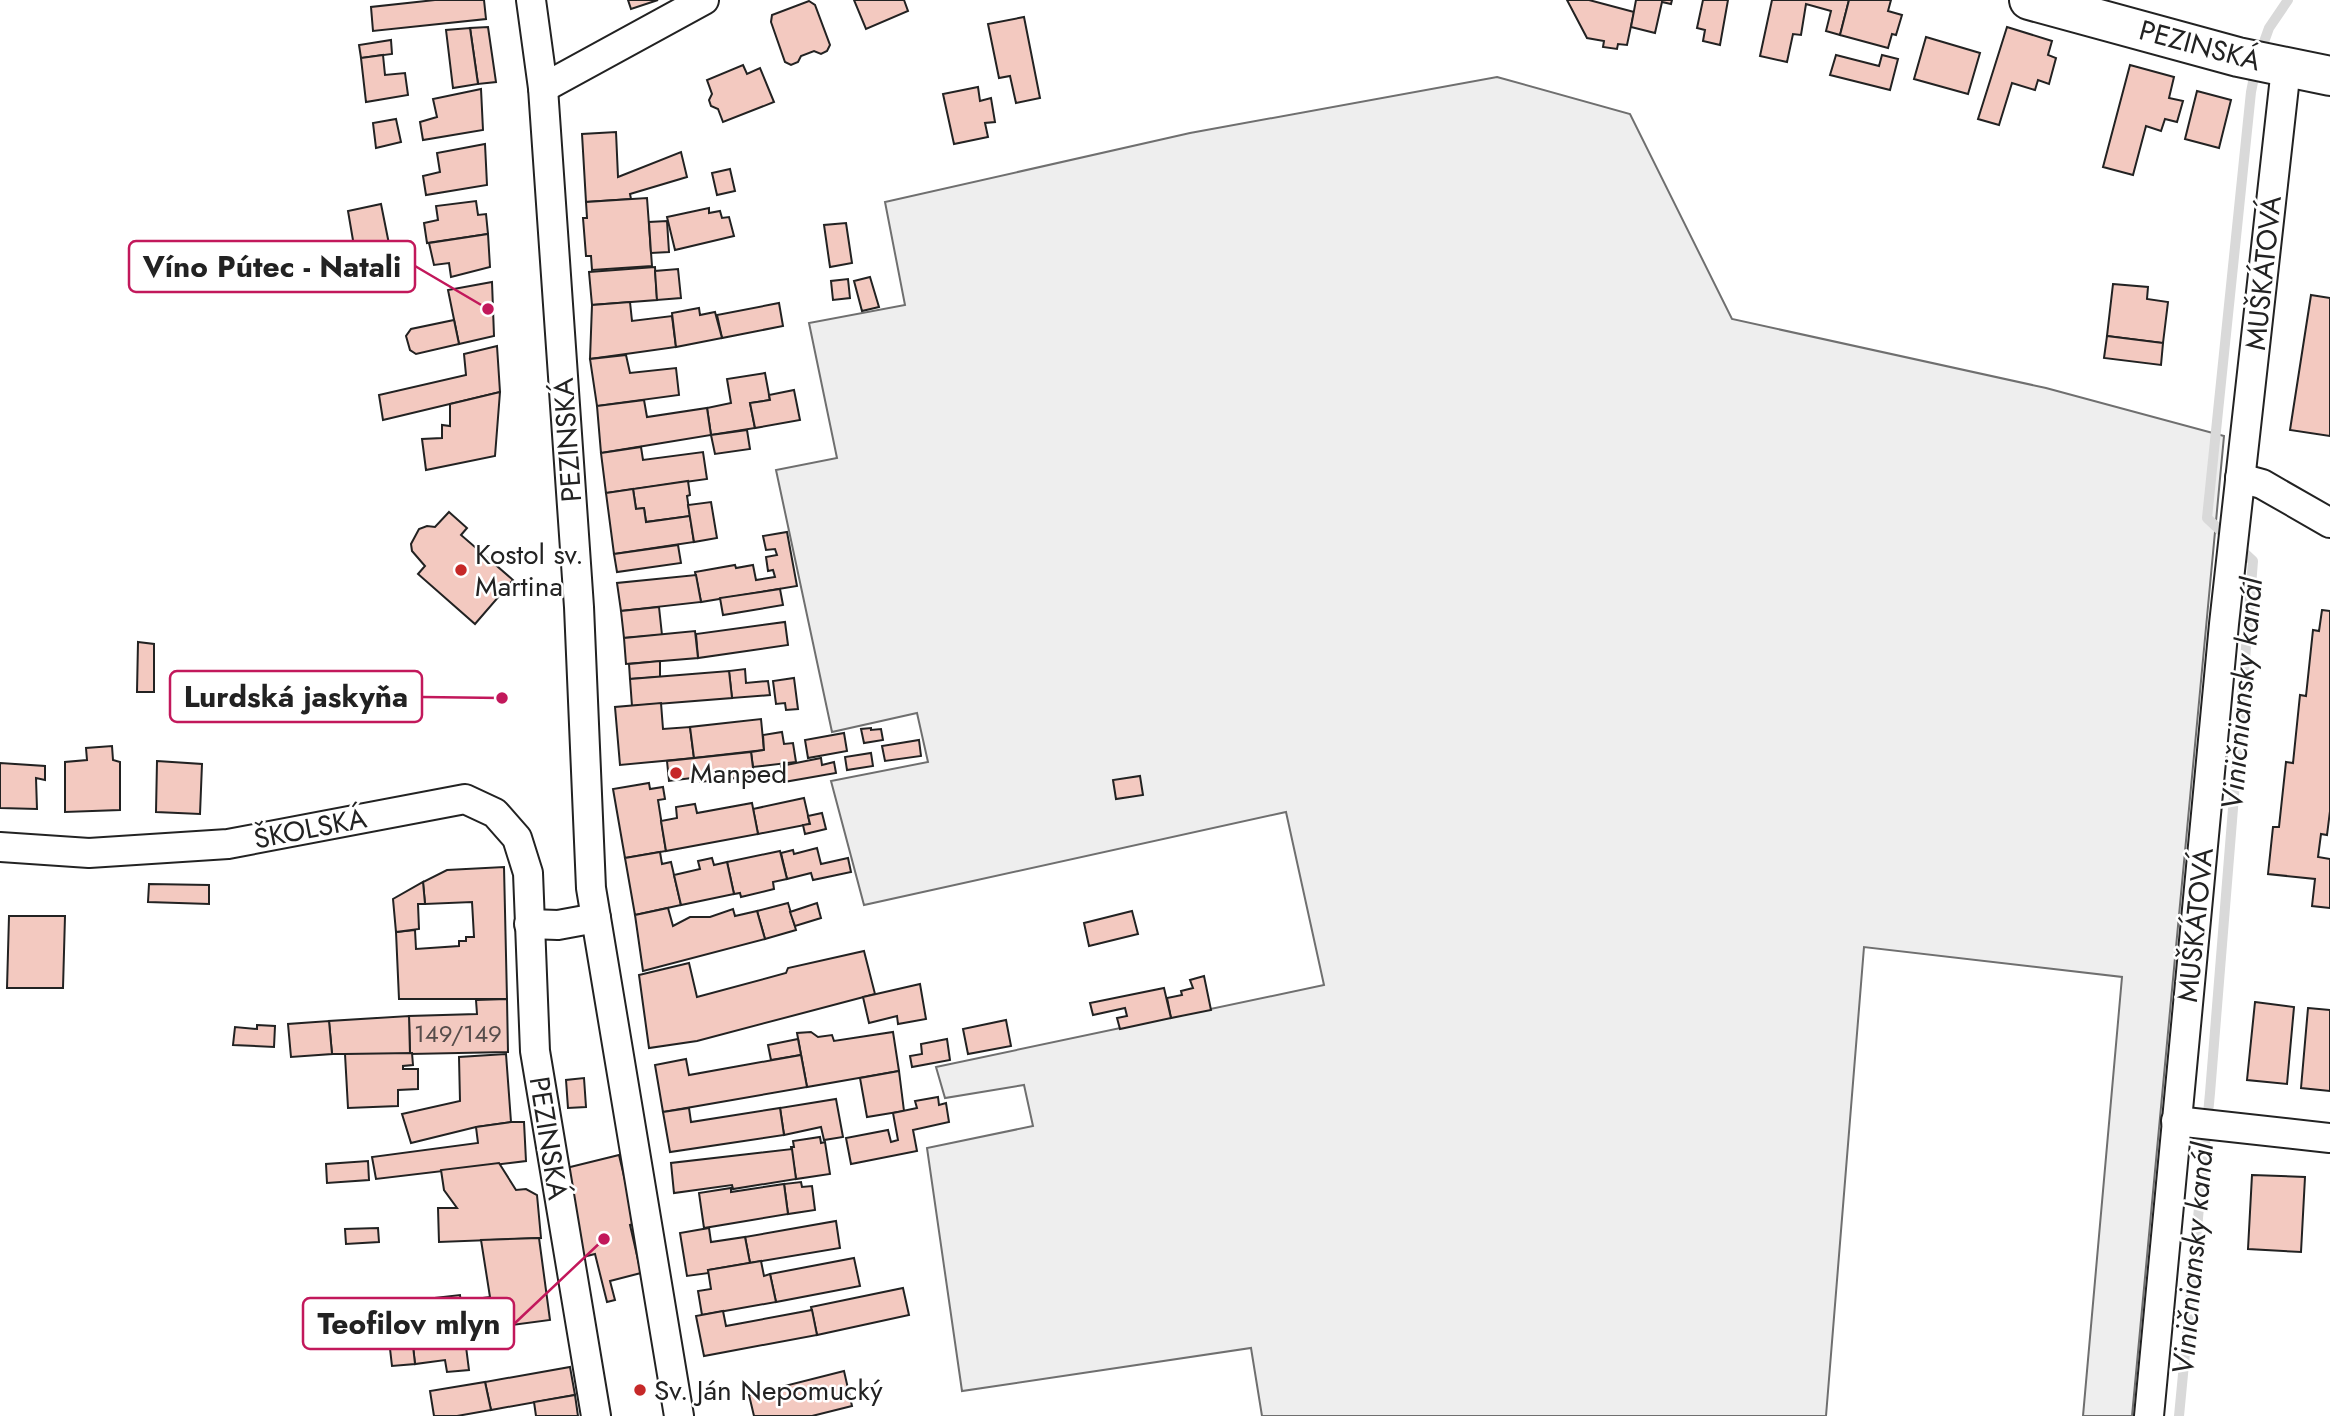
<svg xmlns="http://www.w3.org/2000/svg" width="2330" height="1416" viewBox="0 0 2330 1416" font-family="Jost,sans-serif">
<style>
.green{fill:#eee;stroke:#6f6f6f;stroke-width:2}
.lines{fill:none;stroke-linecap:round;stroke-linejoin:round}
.stream{stroke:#d9d9d9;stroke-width:10}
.building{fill:#f3c9c0;stroke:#222;stroke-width:2}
.street-casing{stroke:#222;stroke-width:32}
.secondary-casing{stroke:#222;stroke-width:42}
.street{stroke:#fff;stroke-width:28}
.secondary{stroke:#fff;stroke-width:38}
.poi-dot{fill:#c62828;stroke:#fff;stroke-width:2.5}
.labels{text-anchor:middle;stroke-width:5;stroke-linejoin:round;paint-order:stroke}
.number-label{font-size:24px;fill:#564c4a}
.street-label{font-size:28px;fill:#222;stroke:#fff}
.poi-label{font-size:28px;fill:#222;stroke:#fff;text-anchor:start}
.water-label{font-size:30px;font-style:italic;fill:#222;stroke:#fff}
.leader{fill:none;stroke:#c2185b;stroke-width:2.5}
.callout-dot{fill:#c2185b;stroke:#fff;stroke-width:2.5}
.callout{fill:#fff;stroke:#c2185b;stroke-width:2.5}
.callout-label{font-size:30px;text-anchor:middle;font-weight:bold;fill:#222}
</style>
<rect width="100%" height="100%" fill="#fff"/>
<path class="green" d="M1497,77L1630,114L1732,319L2046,388L2224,436L2132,1416H2083L2122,977L1864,947L1826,1416H1262L1251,1348L962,1391L927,1148L1033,1126L1024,1085L945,1098L936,1067L1324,985L1286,812L864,905L831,781L928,762L917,713L832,732L776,470L837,458L809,323L905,305L885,202L1190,133Z"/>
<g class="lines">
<g class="stream">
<path d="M2260,53L2269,28L2288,0"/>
<path d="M2179,1416L2210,1093L2253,561L2207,518L2251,92L2256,67"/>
</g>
</g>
<g class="building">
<path d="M435,0H484L486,19L373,31L371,7Z"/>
<path d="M628,0H658L631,9Z"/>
<path d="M854,0H904L908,11L866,29Z"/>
<path d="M1567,0H1589L1634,12L1627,45L1618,44L1617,49L1603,47L1604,41L1587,38Z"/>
<path d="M1636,0H1672L1671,4L1662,2L1655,33L1631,27Z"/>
<path d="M1703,0H1728L1720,45L1703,41L1705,30L1697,28Z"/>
<path d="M1772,0H1849L1840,35L1826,31L1831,11L1806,4L1801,35L1793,34L1787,62L1760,56Z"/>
<path d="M1849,0H1891L1888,11L1902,15L1896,35L1892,34L1888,48L1840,35Z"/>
<path d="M809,1L815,5L830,45L827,51L821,54L814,51L801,56L798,62L791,65L785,62L771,22L772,15Z"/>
<path d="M1024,17L1040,98L1016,103L1010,76L999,78L988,24Z"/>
<path d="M488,27L496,82L478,84L470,28Z"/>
<path d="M2007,27L2052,41L2048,55L2056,58L2049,84L2038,80L2035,90L2012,83L1999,125L1978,119Z"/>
<path d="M470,28L478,84L453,88L446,30Z"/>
<path d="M1926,37L1980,53L1968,94L1914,79Z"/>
<path d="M391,40L392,54L361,58L359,45Z"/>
<path d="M383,55L385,75L405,73L408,95L366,102L361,58Z"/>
<path d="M1836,55L1879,66L1882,55L1898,59L1890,90L1830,75Z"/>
<path d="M743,65L747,74L760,68L774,102L723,122L718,109L711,106L709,100L712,94L707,80Z"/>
<path d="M2130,65L2174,77L2169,98L2183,101L2177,122L2165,119L2161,131L2146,126L2133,175L2103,167Z"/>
<path d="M978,87L980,101L991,98L995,122L985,123L988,137L954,144L943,94Z"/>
<path d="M481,89L483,130L423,140L420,122L437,117L433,99Z"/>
<path d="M2197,91L2231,100L2219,148L2185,139Z"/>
<path d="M396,119L401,142L376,148L373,123Z"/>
<path d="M616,132L618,177L681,152L687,177L630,194L631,199L586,202L582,134Z"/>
<path d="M485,144L487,185L426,195L423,176L440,172L437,153Z"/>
<path d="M730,169L735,191L717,195L712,173Z"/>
<path d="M647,198L652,266L592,270L591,256H586L583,218H587L586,202Z"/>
<path d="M476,201L478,215L486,214L488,234L427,243L424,223L438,220L436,206Z"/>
<path d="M381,204L390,249L376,251V248L355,252L348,211Z"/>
<path d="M709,208V213L720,211L722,218L729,217L734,236L675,250L667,217Z"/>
<path d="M667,221L669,252L651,253L649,222Z"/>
<path d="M846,223L852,263L830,267L824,225Z"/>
<path d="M488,234L490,267L451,277L449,263L434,265L429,243Z"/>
<path d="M655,267L657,300L592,305L589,272Z"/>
<path d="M678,269L681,298L657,300L655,271Z"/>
<path d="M870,277L879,307L862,311L854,281Z"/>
<path d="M848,279L850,298L833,300L831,281Z"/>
<path d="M492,282L494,336L459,344L448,290Z"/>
<path d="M2113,284L2148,287L2147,299L2168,302L2163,343L2107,336Z"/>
<path d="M2311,295L2330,298V436L2290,430Z"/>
<path d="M630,302L632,321L672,316L676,347L590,359L592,305Z"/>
<path d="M779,303L783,326L722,338L717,315Z"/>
<path d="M699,308L700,315L715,312L722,338L676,347L672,313Z"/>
<path d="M454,320L459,344L416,354L410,350L406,336L411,329Z"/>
<path d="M2107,336L2163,343L2161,365L2104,358Z"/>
<path d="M497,346L500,392L383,420L379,395L466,375L464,354Z"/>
<path d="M626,355L630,373L676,368L679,395L597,406L590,359Z"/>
<path d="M765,373L770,400L750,403L755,428L711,435L707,408L731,403L727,379Z"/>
<path d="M794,390L800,420L755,428L750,403L770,400L769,395Z"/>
<path d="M500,392L495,456L426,470L422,439L442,438V425L450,426V404Z"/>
<path d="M644,400L647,417L707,408L711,435L601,453L597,406Z"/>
<path d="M747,430L750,449L715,454L711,435Z"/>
<path d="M641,447L643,460L703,452L707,479L606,493L601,453Z"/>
<path d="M688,481L690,495L687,496L690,516L646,522L644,508L636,509L633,489Z"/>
<path d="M633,489L636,509L644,508L646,522L690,516L694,542L614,554L606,493Z"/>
<path d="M711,502L717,538L694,542L688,505Z"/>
<path d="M449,512L467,528L461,535L513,580L475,624L418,574L425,566L412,551L411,544L419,529L427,526L435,527Z"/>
<path d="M787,532L797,586L701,602L695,572L735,565L736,568L753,565L756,580L775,577L773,570L768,571L766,557L777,555L775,549L766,550L763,536Z"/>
<path d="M678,545L681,563L617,572L614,554Z"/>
<path d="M696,575L701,602L621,611L617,583Z"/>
<path d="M780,589L783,605L723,615L720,598Z"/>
<path d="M659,607L662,635L624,638L621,611Z"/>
<path d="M2322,610L2330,611V811L2327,835L2321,834L2318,857L2330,859V908L2312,906L2315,879L2268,874L2273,827H2279L2286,762L2293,763L2300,695L2306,696L2313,630L2319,631Z"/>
<path d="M785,622L788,645L698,658L696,634Z"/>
<path d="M695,631L698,658L626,664L624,638Z"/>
<path d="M138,642L154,644V692H137Z"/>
<path d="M660,661V677L630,679L629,664Z"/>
<path d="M745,669L746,683L768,681L770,695L732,698L729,671Z"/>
<path d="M729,671L732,698L632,706L630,679Z"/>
<path d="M794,678L798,709L786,710L785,703L776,704L773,681Z"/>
<path d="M661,703L663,729L690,727L694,758L620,765L615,707Z"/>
<path d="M761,719L764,750L694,758L690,727Z"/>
<path d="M871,728V730L881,729L883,740L864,743L861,729Z"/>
<path d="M782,732L784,744L793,743L796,762L753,767L751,752L764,750L763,735Z"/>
<path d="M844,733L847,751L808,758L805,740Z"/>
<path d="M919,740L921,756L885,761L882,746Z"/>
<path d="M112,746L113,760L120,762V810L65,812V762L87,760L86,748Z"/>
<path d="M751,752L754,776L700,782V777L669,781L667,761Z"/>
<path d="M871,753L873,766L847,770L845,757Z"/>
<path d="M821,758L822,765L834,762L836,773L784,782L781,766Z"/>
<path d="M157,761L202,764L200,814L156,812Z"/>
<path d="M0,763L45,766V780L36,778L37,809L0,808Z"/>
<path d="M1140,776L1143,795L1116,799L1113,780Z"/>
<path d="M649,783L650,789L663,787L665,799L658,800L666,851L625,858L613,789Z"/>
<path d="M804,798L810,824L758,834L753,809Z"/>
<path d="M752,803L758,834L666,851L661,821L677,818L676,807L695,804L697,813Z"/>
<path d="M822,813L826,829L805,834L803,825L810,824L808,816Z"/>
<path d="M817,848L821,864L848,858L851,872L813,880L811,873L787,879L781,853L793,850L794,854Z"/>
<path d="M780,851L787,879L773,882L774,889L741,897L740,893L734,894L727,862Z"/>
<path d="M660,852L662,864L671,862L681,905L635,915L625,858Z"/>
<path d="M712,858L714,865L727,862L734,894L681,905L674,875L700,869L698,861Z"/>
<path d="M504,867L507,999H399L396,932L415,930L416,949L459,946V941H466V937H474L472,902L425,904L423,882L447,870Z"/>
<path d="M423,882L425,904H418L419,929L396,932L393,899Z"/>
<path d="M149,884L209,885V904L148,902Z"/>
<path d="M788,903L796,930L765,939L757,911Z"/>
<path d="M817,903L821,918L795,926L790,912Z"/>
<path d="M668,908L673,926L690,917H710L733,909L735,916L757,911L765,939L643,971L635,915Z"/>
<path d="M1132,911L1138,934L1089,946L1084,923Z"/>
<path d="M9,916H65L63,988H7Z"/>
<path d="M864,951L875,994L697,1041L649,1048L639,975L689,963L697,997L786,973L788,968Z"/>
<path d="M1204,976L1211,1010L1171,1018L1167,998L1182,995L1181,991L1193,988L1190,980Z"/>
<path d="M920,984L926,1019L898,1024L897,1016L869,1023L863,997Z"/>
<path d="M1164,988L1171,1018L1120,1029L1117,1018L1127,1016L1125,1008L1093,1015L1090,1003Z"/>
<path d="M507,999L508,1052L410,1054L409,1016L477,1014L476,1000Z"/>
<path d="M2255,1002L2294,1007L2287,1084L2247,1080Z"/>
<path d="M2308,1008L2330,1010V1091L2301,1088Z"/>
<path d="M409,1016L410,1054H332L329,1021Z"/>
<path d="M1006,1020L1011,1046L968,1054L963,1029Z"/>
<path d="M329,1021L332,1054L291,1057L288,1024Z"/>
<path d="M257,1025L275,1026L274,1047L233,1045L235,1027L257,1029Z"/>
<path d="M811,1032L818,1037L832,1035L834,1041L893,1032L899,1071L807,1087L797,1033Z"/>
<path d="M798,1039L801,1055L771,1060L768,1045Z"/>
<path d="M947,1039L950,1060L912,1067L910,1056L922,1054L921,1044Z"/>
<path d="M412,1053L413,1065L403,1066V1069H418V1089L398,1090V1106L348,1108L345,1054Z"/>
<path d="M506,1054L511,1122L476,1127L411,1143L402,1114L460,1101L459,1057Z"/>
<path d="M801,1055L807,1087L663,1112L655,1065L686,1059L689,1075Z"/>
<path d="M899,1071L904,1111L867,1117L860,1078Z"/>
<path d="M584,1078L586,1107L568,1108L566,1080Z"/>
<path d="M938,1097L939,1105L946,1103L949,1122L913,1130L917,1151L851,1164L846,1138L888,1130L891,1142L898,1140L893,1113L917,1108L915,1101Z"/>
<path d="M836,1099L843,1137L824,1140L821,1127L784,1135L780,1108Z"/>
<path d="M689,1108L691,1122L780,1108L784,1135L670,1152L663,1112Z"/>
<path d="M511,1122H524L526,1161L376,1179L372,1157L478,1143L476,1127Z"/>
<path d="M820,1137L821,1143L825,1142L830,1174L796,1179L791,1147H794L793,1141Z"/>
<path d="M792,1149L796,1179L733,1189L732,1185L674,1193L671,1163Z"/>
<path d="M619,1155L628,1193L639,1222L630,1225L641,1273L610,1281L615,1300L607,1302L595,1254L579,1258L558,1170Z"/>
<path d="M368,1161L369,1180L327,1183L326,1164Z"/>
<path d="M499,1163L516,1190L526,1189L537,1195L541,1238L439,1242L438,1208H457L444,1190L441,1170Z"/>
<path d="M2252,1175L2305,1177L2301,1252L2248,1249Z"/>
<path d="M801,1182L802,1187L812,1186L815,1210L788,1214L784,1184Z"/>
<path d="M784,1184L788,1214L704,1228L699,1193L731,1188V1192Z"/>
<path d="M836,1221L840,1248L750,1263L745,1237Z"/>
<path d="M378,1228L379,1242L346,1244L345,1229Z"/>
<path d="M709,1228L711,1242L745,1237L750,1263L708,1270L709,1273L687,1276L680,1233Z"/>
<path d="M539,1238L550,1320L466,1331L460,1301L490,1297L481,1240Z"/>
<path d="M854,1258L860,1286L776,1302L770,1274Z"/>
<path d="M761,1261L764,1276L770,1274L776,1302L702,1315L698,1291L711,1289L708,1270Z"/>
<path d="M903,1288L909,1315L817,1335L811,1307Z"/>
<path d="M460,1295L464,1329L404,1336L400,1302Z"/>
<path d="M812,1310L817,1335L704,1356L696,1316L723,1311L726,1326Z"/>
<path d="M464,1331L469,1370L447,1372L445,1360L415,1364L412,1337Z"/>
<path d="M412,1337L415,1364L392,1366L389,1340Z"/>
<path d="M570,1367L575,1395L491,1410L485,1382Z"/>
<path d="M844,1371L852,1406L812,1416H754L749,1395Z"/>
<path d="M485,1382L491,1410L457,1416H434L430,1391Z"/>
<path d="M575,1395L578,1416H536L534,1402Z"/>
</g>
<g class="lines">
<g class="street-casing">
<g id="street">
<path d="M531,0L543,88L579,607L591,888L679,1416"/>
<path d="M543,88L704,0"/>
<path d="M2240,478L2262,484L2330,523"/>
<path d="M0,847L89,853L228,844L465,799L495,813L517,838L528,873L535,1051L596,1416"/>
<path d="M529,924L558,925L596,918"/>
<path d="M2176,1121L2330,1138"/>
<path d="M2149,1416L2224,624L2286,68"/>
</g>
</g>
<g class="secondary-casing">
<path id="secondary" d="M2029,0L2238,57L2330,76"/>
</g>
<use href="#street" class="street"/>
<use href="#secondary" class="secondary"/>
</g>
<g class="poi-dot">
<circle cx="461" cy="570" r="7"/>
<circle cx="676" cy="773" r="7"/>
<circle cx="640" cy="1390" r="7"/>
</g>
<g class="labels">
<g class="number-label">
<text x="458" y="1042">149/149</text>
</g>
<g class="street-label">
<text transform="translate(2200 45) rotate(15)" y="10">PEZINSKÁ</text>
<text transform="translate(2263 273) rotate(-84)" y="10">MUŠKÁTOVÁ</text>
<text transform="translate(567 440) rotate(-94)" y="10">PEZINSKÁ</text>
<text transform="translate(310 828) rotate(-11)" y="10">ŠKOLSKÁ</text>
<text transform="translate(2195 925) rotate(-84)" y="10">MUŠKÁTOVÁ</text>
<text transform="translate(549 1138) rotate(81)" y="10">PEZINSKÁ</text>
</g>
<g class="poi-label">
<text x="475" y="564">Kostol sv.<tspan x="475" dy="32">Martina</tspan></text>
<text x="690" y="783">Manped</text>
<text x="654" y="1400">Sv. Ján Nepomucký</text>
</g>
<g class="water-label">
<text transform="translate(2242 694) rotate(-85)" y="10">Viničniansky kanál</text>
<text transform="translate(2193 1259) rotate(-85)" y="10">Viničniansky kanál</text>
</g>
</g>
<path class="leader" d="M488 309L415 266M502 698L422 697M604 1239L514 1324"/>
<g class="callout-dot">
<circle cx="488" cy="309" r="7"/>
<circle cx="502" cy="698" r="7"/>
<circle cx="604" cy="1239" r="7"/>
</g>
<g class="callout">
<rect x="129" y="241" width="286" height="51" rx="7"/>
<rect x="170" y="671" width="252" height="51" rx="7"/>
<rect x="303" y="1298" width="211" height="51" rx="7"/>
</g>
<g class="callout-label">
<text x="272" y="277">Víno Pútec - Natali</text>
<text x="296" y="707">Lurdská jaskyňa</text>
<text x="409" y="1334">Teofilov mlyn</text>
</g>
</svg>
